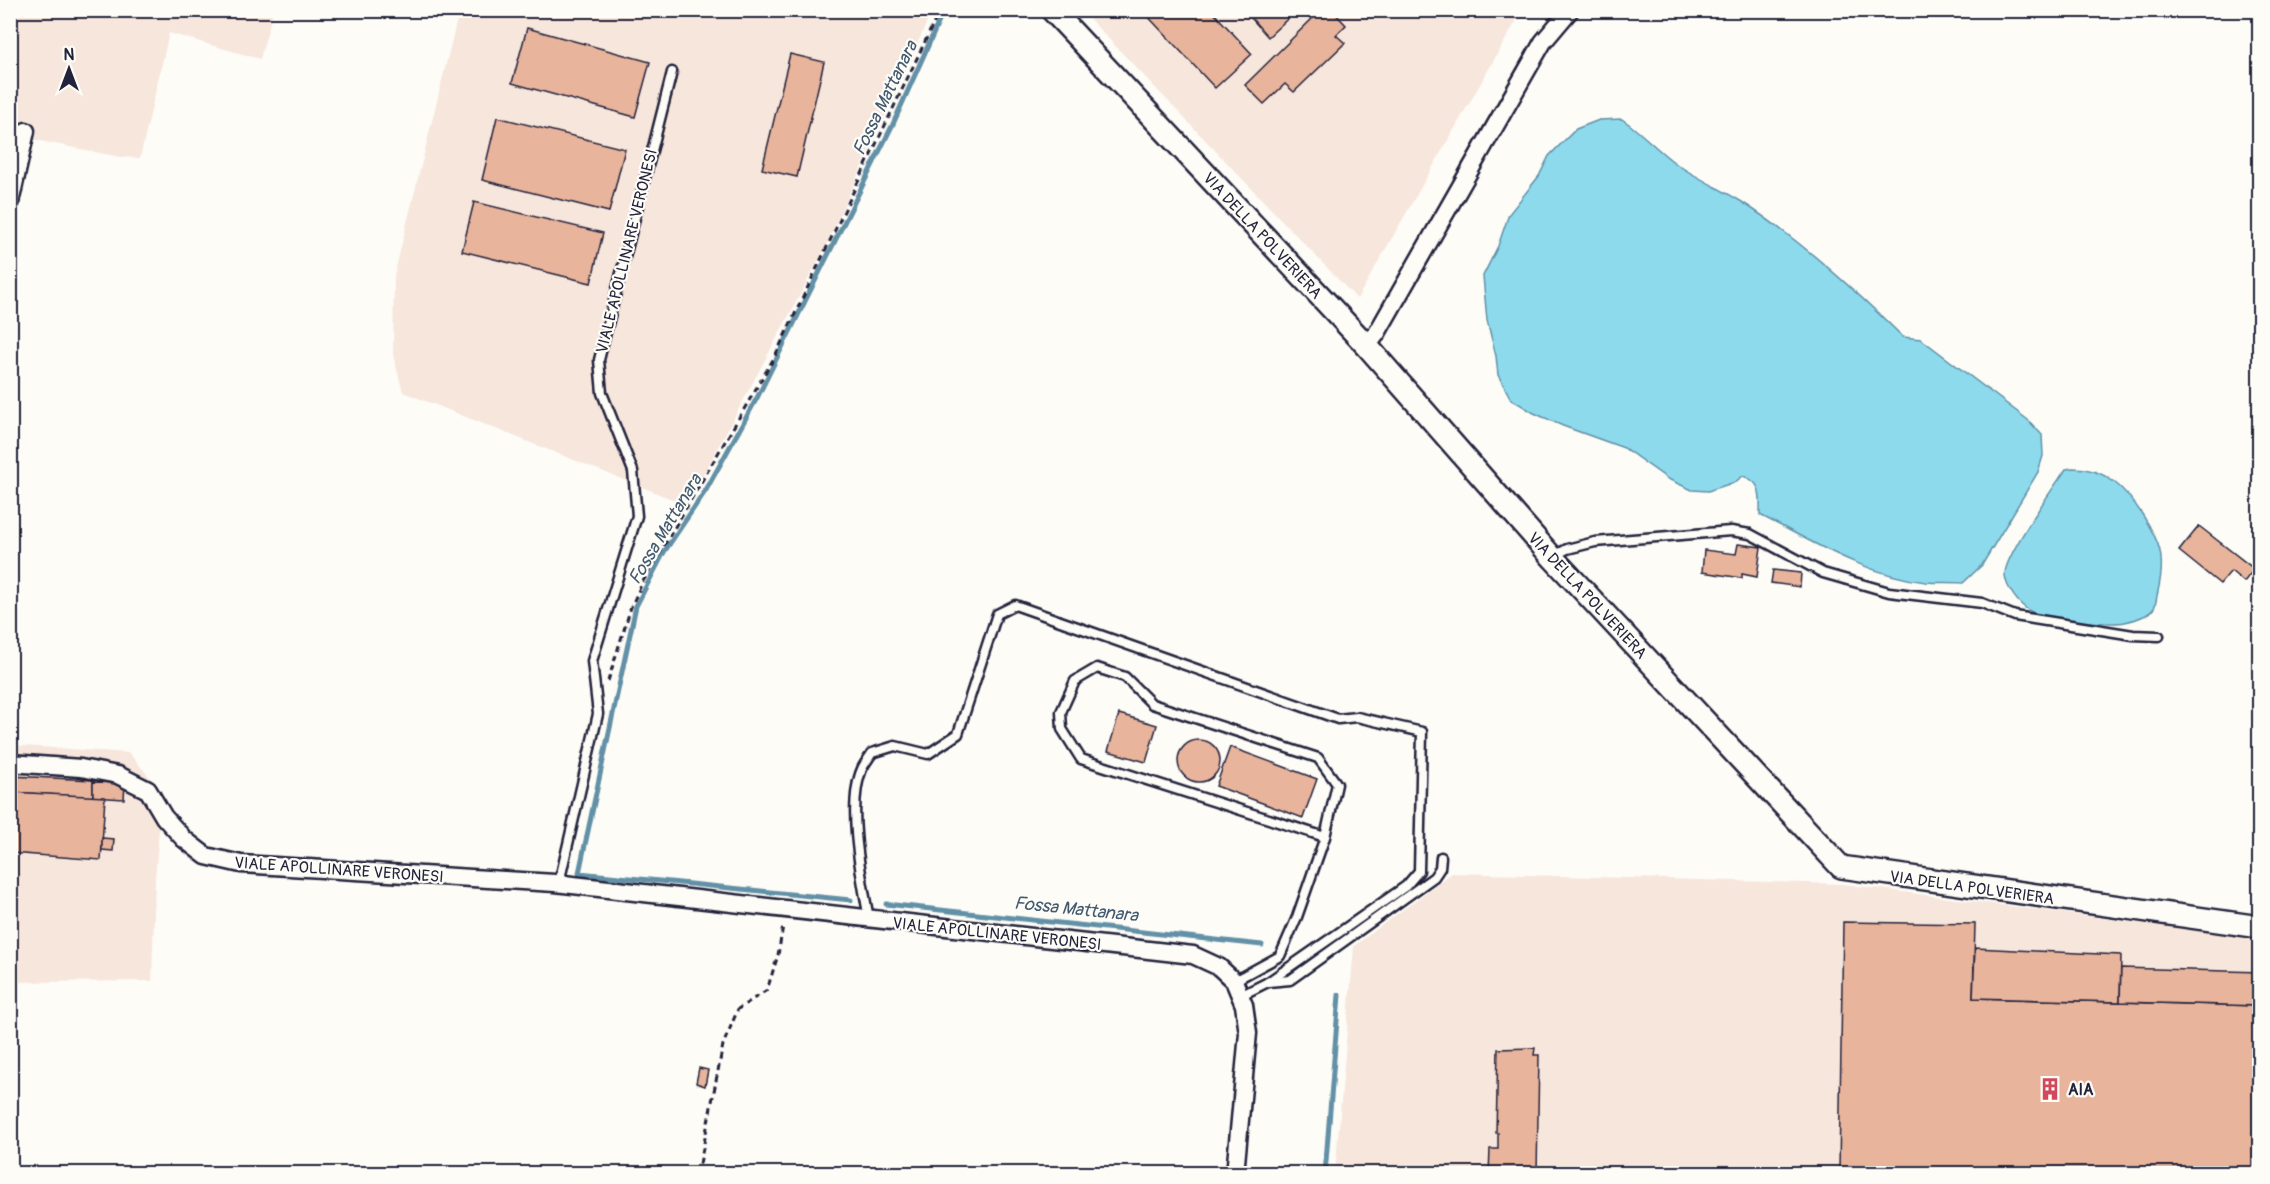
<svg xmlns="http://www.w3.org/2000/svg" width="2270" height="1184" viewBox="0 0 2270 1184" font-family="Pangolin,sans-serif">
<style>
.built{fill:#f7e6dc}
.water{fill:#8ddaed;stroke:#6290a6;stroke-width:1.5}
.lines{fill:none;stroke-linecap:round;stroke-linejoin:round}
.stream{stroke:#6290a6;stroke-width:5}
.building{fill:#e9b49c;stroke:#22223b;stroke-width:1.5}
.service-casing{stroke:#22223b;stroke-width:13}
.minor-casing{stroke:#22223b;stroke-width:21}
.tertiary-casing{stroke:#22223b;stroke-width:26}
.path{stroke:#22223b;stroke-width:3;stroke-dasharray:6 4.5;stroke-linecap:butt}
.service{stroke:#fdfcf7;stroke-width:8}
.minor{stroke:#fdfcf7;stroke-width:16}
.tertiary{stroke:#fdfcf7;stroke-width:21}
.labels{text-anchor:middle;stroke-width:4.5;stroke-linejoin:round;paint-order:stroke}
.street-label{font-size:16px;fill:#22223b;stroke:#fdfcf7}
.poi-label{font-size:16px;font-weight:bold;fill:#22223b;stroke:#fdfcf7;text-anchor:start}
.water-label{font-size:18px;font-style:italic;fill:#425970;stroke:#fdfcf7}
</style>
<rect width="100%" height="100%" fill="#fdfcf7"/>
<filter id="ink" filterUnits="userSpaceOnUse"><feTurbulence type="fractalNoise" baseFrequency=".0167" numOctaves="2"/><feDisplacementMap in="SourceGraphic" scale="12" xChannelSelector="R" yChannelSelector="G"/><feConvolveMatrix kernelMatrix="1 2 1 2 8 2 1 2 1" color-interpolation-filters="sRGB"/></filter>
<g filter="url(#ink)">
<g class="built">
<path d="M10,11H273L260,59L169,33L140,158L120,157L11,135Z"/>
<path d="M459,11H932L824,250L687,505L403,392L393,355L394,276Z"/>
<path d="M1082,11H1522L1357,299Z"/>
<path d="M10,745L129,753L162,792L155,879L152,981L11,982Z"/>
<path d="M1452,873L1843,884L2259,939V1173L1335,1174L1354,946Z"/>
</g>
<g class="water">
<path d="M1622,119C1641,132 1656,149 1675,163C1696,178 1720,188 1742,202C1796,237 1856,291 1903,337L1921,339L2028,420L2042,435L2043,456L2038,472L1982,565L1963,583C1951,582 1938,583 1926,582C1866,575 1813,542 1760,515C1760,497 1763,482 1743,476L1735,482L1708,491L1692,490L1668,479L1624,448L1563,426L1534,413L1511,399L1498,375L1496,356L1487,320L1483,276L1498,246L1509,214L1539,176L1549,156L1576,129L1599,120Z"/>
<path d="M2073,468C2105,468 2125,488 2142,514C2160,542 2166,557 2158,591C2157,595 2156,604 2154,608C2149,616 2134,620 2125,622C2110,625 2043,619 2030,611C2019,605 2006,588 2005,575C2003,558 2054,487 2066,469Z"/>
</g>
<g class="lines">
<g class="stream">
<path d="M851,900L579,873L636,606L664,552L706,490L758,396L893,124L944,10"/>
<path d="M886,904L1262,945"/>
<path d="M1325,1174L1339,995"/>
</g>
</g>
<g class="building">
<path d="M1142,10H1211L1252,54L1215,88Z"/>
<path d="M1244,10H1297L1268,37Z"/>
<path d="M1321,10H1332L1346,25L1336,35L1345,43L1294,92L1285,84L1264,104L1245,85Z"/>
<path d="M527,28L650,62L635,117L512,83Z"/>
<path d="M790,54L824,62L797,177L762,169Z"/>
<path d="M497,117L625,149L609,212L482,180Z"/>
<path d="M474,202L603,233L591,283L462,251Z"/>
<path d="M2199,526L2254,569L2244,582L2231,571L2220,584L2179,551Z"/>
<path d="M1738,544L1761,547L1757,577L1742,574V578L1702,572L1704,550L1736,554Z"/>
<path d="M1773,570L1801,573L1800,587L1771,583Z"/>
<path d="M1119,714L1157,725L1146,762L1108,751Z"/>
<circle cx="1199" cy="761" r="21"/>
<path d="M1230,747L1317,779L1303,818L1216,786Z"/>
<path d="M10,776L93,780V797L10,792Z"/>
<path d="M93,782L125,783L124,799L93,797Z"/>
<path d="M10,792L105,797L101,860L10,853Z"/>
<path d="M102,838L114,839L113,851L102,850Z"/>
<path d="M1843,922L1975,924L1973,998L2260,1006V1174H1850L1851,1172L1839,1171Z"/>
<path d="M1975,948L2121,955L2120,1002L1973,998Z"/>
<path d="M2121,968L2260,972V1006L2120,1002Z"/>
<path d="M1535,1048L1534,1055H1539L1537,1174H1489L1490,1149H1498V1133H1496L1498,1049Z"/>
<path d="M699,1068L708,1070L705,1086L696,1083Z"/>
<path d="M1851,1172L1850,1174H1732V1173Z"/>
</g>
<g class="lines">
<g class="service-casing">
<g id="service">
<path d="M1552,557L1567,549L1595,542L1731,531L1750,534L1823,573L1889,592L1982,603L2015,616L2133,635L2159,636"/>
<path d="M559,883L598,714L592,661L637,516L633,471L602,393L599,360L672,72"/>
<path d="M869,919C862,880 846,805 862,769C864,764 869,758 872,753L895,746L928,754L958,734L997,614L1015,605L1338,719L1357,717L1422,732L1419,871L1406,886L1268,982L1240,996"/>
<path d="M1234,981L1280,956L1297,917L1325,837L1337,784L1318,758L1152,704L1125,677L1097,668L1075,681L1061,712L1062,729L1081,759L1325,837"/>
<path d="M1268,982L1290,980L1434,877L1440,868L1441,857"/>
</g>
</g>
<g class="minor-casing">
<g id="minor">
<path d="M10,203L26,131"/>
<path d="M1367,346L1377,333L1543,42L1570,10"/>
<path d="M10,763L81,768L118,775L148,790L164,817L184,839L206,856L241,864L555,883L1193,955L1219,967L1234,981L1244,1005L1248,1033L1235,1174"/>
</g>
</g>
<g class="tertiary-casing">
<path id="tertiary" d="M1052,10L1367,346L1552,557L1841,867L2260,927"/>
</g>
<g class="path">
<path d="M608,681L631,607L642,583L774,358L940,10"/>
<path d="M698,1174L723,1045L738,1009L767,990L778,955L783,926"/>
</g>
<use href="#service" class="service"/>
<use href="#minor" class="minor"/>
<use href="#tertiary" class="tertiary"/>
</g>
</g>
<defs>
<g id="building-bare" transform="scale(1.8)"><path d="M-4-6H4V6H1V3H-1V6H-4ZM-2.5-4.3h1.7v1.8h-1.7ZM.8-4.3h1.7v1.8H.8ZM-2.5-1h1.7V.8h-1.7ZM.8-1h1.7V.8H.8Z" fill="#d1495b" stroke="#fdfcf7" stroke-width="2.5" paint-order="stroke"/></g>
</defs>
<g fill-rule="evenodd">
<use href="#building-bare" x="2050" y="1089"/>
</g>
<g class="labels">
<g class="street-label">
<text transform="translate(1263 235) rotate(47)" y="6">VIA DELLA POLVERIERA</text>
<text transform="translate(626 251) rotate(-76)" y="6">VIALE APOLLINARE VERONESI</text>
<text transform="translate(1588 595) rotate(47)" y="6">VIA DELLA POLVERIERA</text>
<text transform="translate(339 869) rotate(4)" y="6">VIALE APOLLINARE VERONESI</text>
<text transform="translate(1972 887) rotate(8)" y="6">VIA DELLA POLVERIERA</text>
<text transform="translate(997 933) rotate(6)" y="6">VIALE APOLLINARE VERONESI</text>
</g>
<g class="poi-label">
<text x="2068" y="1095">AIA</text>
</g>
<g class="water-label">
<text transform="translate(885 98) rotate(-64)" y="6">Fossa Mattanara</text>
<text transform="translate(665 529) rotate(-59)" y="6">Fossa Mattanara</text>
<text transform="translate(1076 909) rotate(6)" y="6">Fossa Mattanara</text>
</g>
</g>
<rect width="2270" height="1184" fill="none" stroke="#fdfcf7" stroke-width="36"/>
<rect x="18" y="18" width="2234" height="1148" fill="none" stroke="#22223b" stroke-width="2" filter="url(#ink)"/>
<g transform="translate(69 69)" stroke="#fdfcf7" stroke-width="4.5" paint-order="stroke">
<path d="M0-4.5L10 22L0 15L-10 22Z" fill="#22223b"/>
<text y="-9" font-size="16" font-weight="bold" text-anchor="middle" fill="#22223b">N</text>
</g>
</svg>
